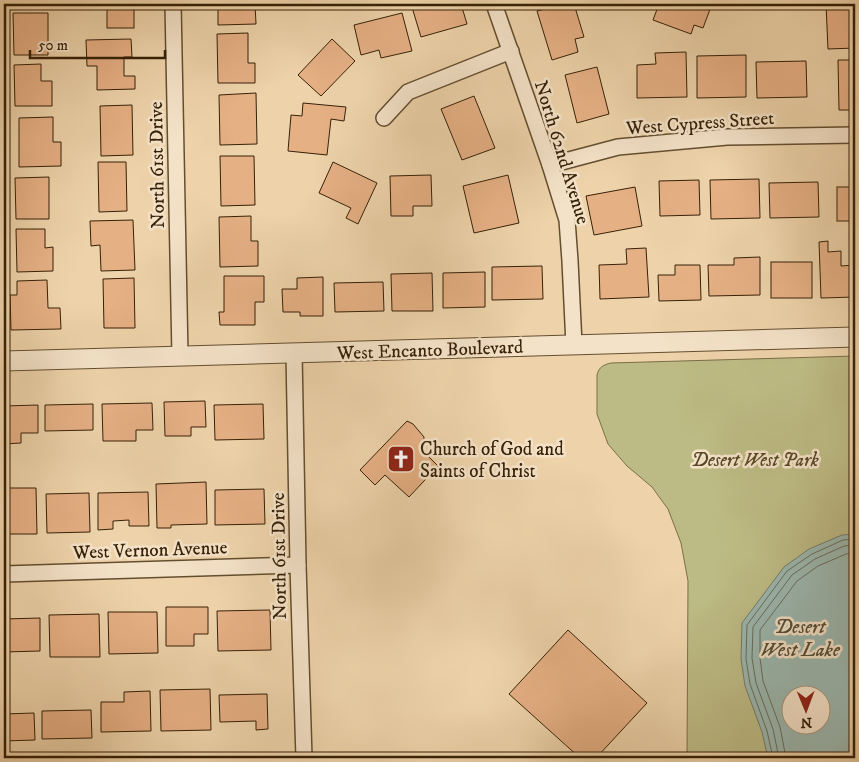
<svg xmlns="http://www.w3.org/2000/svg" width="859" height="762" viewBox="0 0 859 762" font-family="'IM FELL DW Pica',serif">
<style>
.green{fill:#bdbb85;stroke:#7a6e46;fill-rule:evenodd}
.water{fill:#9bb7af;stroke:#737b6c;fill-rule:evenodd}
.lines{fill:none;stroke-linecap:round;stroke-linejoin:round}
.shore{stroke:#686c5b;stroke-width:1}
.building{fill:#e6b085;stroke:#362107}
.minor-casing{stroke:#644e30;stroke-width:18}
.tertiary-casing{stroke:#644e30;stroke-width:21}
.minor{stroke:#f4e2c8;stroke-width:15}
.tertiary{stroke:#f4e2c8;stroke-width:19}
.labels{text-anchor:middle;stroke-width:5;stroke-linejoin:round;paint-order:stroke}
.street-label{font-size:19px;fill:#362107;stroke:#f4e2c8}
.poi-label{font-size:19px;fill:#362107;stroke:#f4e2c8;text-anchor:start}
.park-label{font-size:19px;font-style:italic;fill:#584826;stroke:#f4e2c8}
.water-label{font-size:20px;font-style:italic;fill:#544e39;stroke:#f4e2c8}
</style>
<rect width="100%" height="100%" fill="#eed3aa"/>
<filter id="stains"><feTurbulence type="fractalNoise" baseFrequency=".004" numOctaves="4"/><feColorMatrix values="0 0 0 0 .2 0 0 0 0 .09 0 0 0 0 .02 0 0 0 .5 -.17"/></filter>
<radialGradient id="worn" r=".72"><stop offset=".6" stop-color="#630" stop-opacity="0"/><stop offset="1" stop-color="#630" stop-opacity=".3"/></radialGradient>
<path class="green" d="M855,356V758H687L688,581L681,543L668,509L652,487L627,466L608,444L597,414V375C599,367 603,365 611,363ZM792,694H822V724H792Z"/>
<path class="water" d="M855,534V758H768L762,732L745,686L741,659L742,623L784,567L809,549L842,535ZM792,694H822V724H792Z"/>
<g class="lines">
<g class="shore">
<path d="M773,758L767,731L750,684L746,659L747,625L787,571L812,554L843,540L855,539"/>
<path d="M779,758L773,729L756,683L752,658L753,627L792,575L815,559L844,546L855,545"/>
<path d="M786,758L780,727L763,681L760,658V630L797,581L818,566L846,554L855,553"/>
</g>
</g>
<g class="building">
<rect x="107" y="4" width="27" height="24"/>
<path d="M218,4H255L256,24L218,25Z"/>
<path d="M411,4H461L467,24L421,37Z"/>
<path d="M564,4H574L584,37L575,39L578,52L552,60L537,11Z"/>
<path d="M659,4H712L703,28L694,25L691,34L653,20Z"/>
<path d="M826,4H855V48L828,49Z"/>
<path d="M13,13H48V55H14Z"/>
<path d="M402,13L412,51L381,58L379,50L361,55L354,25Z"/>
<path d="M248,33V63H255V83H218L217,34Z"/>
<path d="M131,39L132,57H124V76H135V89L97,90V66H87L86,40Z"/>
<path d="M332,39L355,61L321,96L298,75Z"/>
<path d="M686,52L687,97L637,98V65L656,64L655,53Z"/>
<path d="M746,55V97L697,98V56Z"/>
<path d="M838,60H855V110H839Z"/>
<path d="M806,61L807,97L757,98L756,62Z"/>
<path d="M41,64V81H52V106H15L14,65Z"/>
<path d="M597,67L609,114L577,123L565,75Z"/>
<path d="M256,93L257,144L220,145L219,95Z"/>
<path d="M474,96L495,148L462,160L441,109Z"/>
<path d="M303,103L346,107L344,121L331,119L327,155L288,151L291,115L302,116Z"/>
<path d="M132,105L133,155L101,156L100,106Z"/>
<path d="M53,117V142H61V166L19,167V118Z"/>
<path d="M220,156H254L255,205L221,206Z"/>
<path d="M98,162H126L127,211L99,212Z"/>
<path d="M333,162L377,183L358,224L346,218L351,208L319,193Z"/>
<path d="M431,175L432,206H413V216H391L390,176Z"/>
<path d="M508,175L519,223L474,233L463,186Z"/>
<path d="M49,177V219H16L15,178Z"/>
<path d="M759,179L760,218L711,219L710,180Z"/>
<path d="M699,180L700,215L660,216L659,181Z"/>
<path d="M818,182L819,217L770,218L769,183Z"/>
<path d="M635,187L642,226L594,235L586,196Z"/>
<rect x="837" y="187" width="18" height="34"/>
<path d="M251,216V241H258V266L220,267L219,217Z"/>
<path d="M133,220L135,270L101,271L100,245L91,246L90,221Z"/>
<path d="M16,229H45V248L53,247V271L17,272Z"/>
<path d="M828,241V252L841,251V266L855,265V297L821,298L819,242Z"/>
<path d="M646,248L649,297L600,299L599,265L627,264L626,249Z"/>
<path d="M760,257V295L709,296L708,265H734V258Z"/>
<rect x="771" y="262" width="41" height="36"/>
<path d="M675,265H700L701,300L659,301L658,275H675Z"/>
<path d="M542,266L543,299L492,300V267Z"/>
<path d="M485,272V307L443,308V273Z"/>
<path d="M432,273L433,311H392L391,274Z"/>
<path d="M224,276H264V302H255V325H220L219,312H224Z"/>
<path d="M323,277V316H300V312H283L282,289H297V278Z"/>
<path d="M134,278L135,328H104L103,279Z"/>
<path d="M47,280L48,308H60L61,329L11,330L10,295H17V281Z"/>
<path d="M383,282L384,311L335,312L334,283Z"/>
<path d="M205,401L206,427H191V436H165L164,402Z"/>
<path d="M152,403L153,430H136V441H103L102,404Z"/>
<path d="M93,404V430L45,431V405Z"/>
<path d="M263,404L264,439L215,440L214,405Z"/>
<path d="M38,405V433H21V443L4,444V406Z"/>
<path d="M407,421L413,424L424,437V452L438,466L409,497L385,475L375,485L360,470Z"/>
<path d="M206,482L207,524L171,525V528H157L156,484Z"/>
<path d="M4,488H36L37,534H4Z"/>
<path d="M264,489L265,524L215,525V490Z"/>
<path d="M148,492L149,526H129V520L113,521V529L98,530V493Z"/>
<path d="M89,493L90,532L47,533L46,494Z"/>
<path d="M166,607H208V634H194V646H166Z"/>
<path d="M270,610L271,650L218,651L217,611Z"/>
<path d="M108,612H157L158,653L109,654Z"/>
<path d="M99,614L100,657H50L49,615Z"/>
<path d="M40,618V651L4,652V619Z"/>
<path d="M568,630L647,703L596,758H580L509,694Z"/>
<path d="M210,689L211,730L161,731L160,690Z"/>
<path d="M150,691L151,731L101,732V702H124V692Z"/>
<path d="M267,694L268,729L256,730V721L220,722L219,695Z"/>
<path d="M91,710L92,738L42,739V711Z"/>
<path d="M34,713L35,740L4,741V714Z"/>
</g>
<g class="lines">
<g class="minor-casing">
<g id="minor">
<path d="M173,4L180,356"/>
<path d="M494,4L550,165L567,220L570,261L574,345"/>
<path d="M384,118L408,92L511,51"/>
<path d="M550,165L618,147L727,137L855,135"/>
<path d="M294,353L298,565L304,758"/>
<path d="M4,574L298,565"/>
</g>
</g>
<g class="tertiary-casing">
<path id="tertiary" d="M4,361L855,337"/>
</g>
<use href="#minor" class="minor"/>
<use href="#tertiary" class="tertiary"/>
</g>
<defs>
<g id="church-square" transform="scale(1.4375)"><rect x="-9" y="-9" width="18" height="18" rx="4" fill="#8f2418" stroke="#f4e2c8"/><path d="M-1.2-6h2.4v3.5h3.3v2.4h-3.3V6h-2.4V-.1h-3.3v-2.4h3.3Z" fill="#fff"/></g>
</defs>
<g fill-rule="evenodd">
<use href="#church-square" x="401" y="459"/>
</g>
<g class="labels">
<g class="street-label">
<text transform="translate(700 122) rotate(-4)" y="7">West Cypress Street</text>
<text transform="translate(563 152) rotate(73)" y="7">North 62nd Avenue</text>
<text transform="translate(156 165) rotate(-91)" y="7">North 61st Drive</text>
<text transform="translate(430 349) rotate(-2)" y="7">West Encanto Boulevard</text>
<text transform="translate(150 549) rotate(-2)" y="7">West Vernon Avenue</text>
<text transform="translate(278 556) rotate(-91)" y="7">North 61st Drive</text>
</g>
<g class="poi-label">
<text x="420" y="455">Church of God and<tspan x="420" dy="22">Saints of Christ</tspan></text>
</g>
<g class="park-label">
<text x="755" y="466">Desert West Park</text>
</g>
<g class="water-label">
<text x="800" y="633">Desert<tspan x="800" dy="23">West Lake</tspan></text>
</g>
</g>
<rect width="859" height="762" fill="none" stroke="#eed3aa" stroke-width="20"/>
<rect x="5" y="5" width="849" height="752" fill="none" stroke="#362107" stroke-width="2.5"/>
<rect x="10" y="10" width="839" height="742" fill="none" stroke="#362107"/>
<g transform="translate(806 710) rotate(179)"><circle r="24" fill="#f4e2c8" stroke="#a8957b"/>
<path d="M0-4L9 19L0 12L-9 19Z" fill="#8f2418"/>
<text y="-8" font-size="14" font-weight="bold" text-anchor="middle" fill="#362107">N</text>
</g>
<path d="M30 50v8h135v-8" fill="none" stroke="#362107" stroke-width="2.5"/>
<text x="38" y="50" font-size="15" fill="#362107" stroke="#f4e2c8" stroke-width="4" paint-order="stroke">50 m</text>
<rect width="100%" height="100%" filter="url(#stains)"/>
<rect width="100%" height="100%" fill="url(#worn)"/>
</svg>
